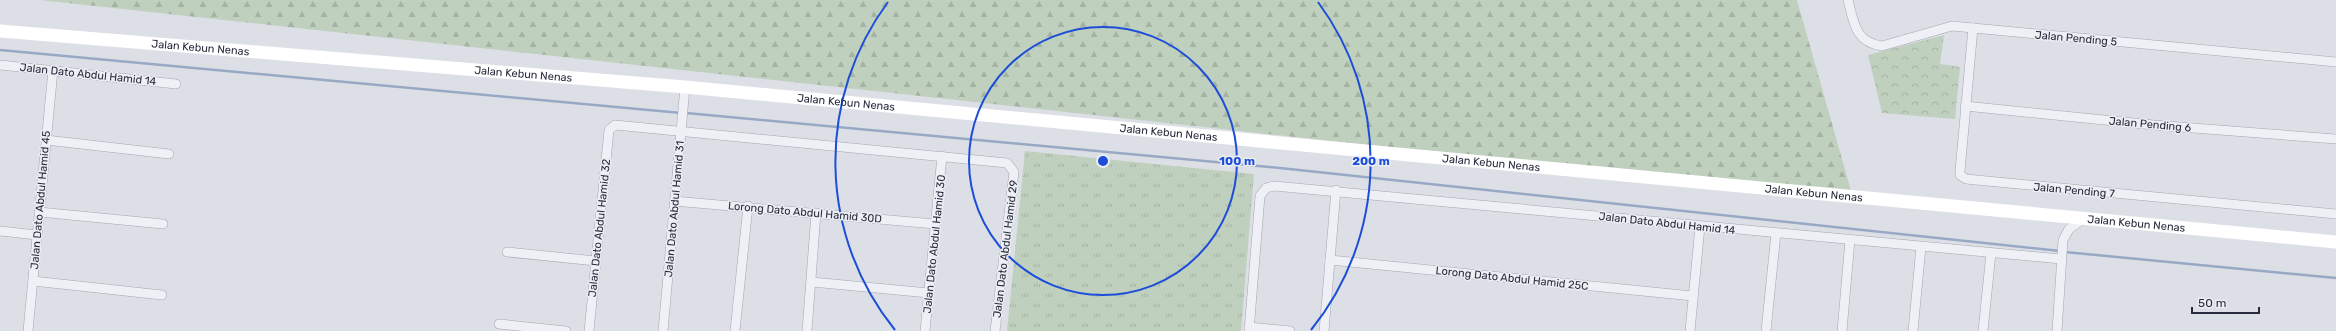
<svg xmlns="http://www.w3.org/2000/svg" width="2336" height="331" viewBox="0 0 2336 331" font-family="Rubik,sans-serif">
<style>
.grass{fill:url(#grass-tufts)}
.forest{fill:url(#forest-firs)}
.park{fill:url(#park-crowns)}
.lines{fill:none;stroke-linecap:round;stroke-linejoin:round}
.stream{stroke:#98a9c6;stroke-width:2.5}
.street-casing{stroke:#a3a6b0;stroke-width:10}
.street{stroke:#eff0f5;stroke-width:9}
.secondary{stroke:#fff;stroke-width:13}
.ring{fill:none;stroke:#1d4ed8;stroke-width:2}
.labels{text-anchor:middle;stroke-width:3;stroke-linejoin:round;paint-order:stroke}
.street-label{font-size:11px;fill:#272c3c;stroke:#eceef4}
.centre{fill:#1d4ed8;stroke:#eceef4;stroke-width:2}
.ring-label{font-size:12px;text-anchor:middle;font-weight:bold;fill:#1d4ed8;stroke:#eceef4;stroke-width:3;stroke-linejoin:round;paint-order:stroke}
</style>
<defs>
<pattern id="grass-tufts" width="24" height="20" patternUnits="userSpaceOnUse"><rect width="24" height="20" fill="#c0d0be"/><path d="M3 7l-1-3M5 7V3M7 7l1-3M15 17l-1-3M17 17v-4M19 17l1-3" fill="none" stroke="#a5b3a4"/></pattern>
<pattern id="forest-firs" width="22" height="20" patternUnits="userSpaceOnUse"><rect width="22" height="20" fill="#c0d0be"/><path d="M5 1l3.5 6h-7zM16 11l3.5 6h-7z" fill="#a5b3a4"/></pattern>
<pattern id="park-crowns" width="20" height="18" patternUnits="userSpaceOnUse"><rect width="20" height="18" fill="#c0d0be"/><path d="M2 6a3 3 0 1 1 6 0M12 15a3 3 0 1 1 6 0" fill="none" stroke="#a5b3a4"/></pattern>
</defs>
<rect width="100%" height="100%" fill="#dddfe6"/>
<path class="grass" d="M1025,151L1254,174L1241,331H1007Z"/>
<path class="forest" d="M40,0H1797L1853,198Z"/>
<path class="park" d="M1944,35L1940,64L1960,67L1955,119L1882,113L1868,55Z"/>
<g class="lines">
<g class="stream">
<path d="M0,50L681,113"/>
<path d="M686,113L1280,168L2060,251"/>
<path d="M2065,252L2336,278"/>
</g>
<g class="street-casing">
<g id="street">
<path d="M1848,0C1854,23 1855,42 1882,46L1952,26L2336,62"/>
<path d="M1973,28L1960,171V175L1966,179L2336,214"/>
<path d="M0,65L176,84"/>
<path d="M1965,106L2154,125L2336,139"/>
<path d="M46,140L169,154"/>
<path d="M674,201L935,224"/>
<path d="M39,212L163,224"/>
<path d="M0,231L37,235"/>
<path d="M507,252L596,261"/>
<path d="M1330,260L1693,296"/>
<path d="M33,281L162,295"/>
<path d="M812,282L929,293"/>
<path d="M499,324L566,331"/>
<path d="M1249,327L1290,331"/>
<path d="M28,331L53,70"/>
<path d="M589,331L609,130L615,125L1007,163L1014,172L995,331"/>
<path d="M663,331L685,87"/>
<path d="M735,331L748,206"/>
<path d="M807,331L816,213"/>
<path d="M925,331L942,156"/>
<path d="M1249,331L1260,196L1266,188L1274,186L2061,259"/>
<path d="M1324,331L1336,190"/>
<path d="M1690,331L1700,226"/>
<path d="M1766,331L1776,233"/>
<path d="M1842,331L1850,240"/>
<path d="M1913,331L1921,247"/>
<path d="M1983,331L1991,253"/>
<path d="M2057,331L2063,240L2069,229L2082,220"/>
</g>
</g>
<use href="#street" class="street"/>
<path class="secondary" id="s1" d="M0,31L685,87L2336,242"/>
</g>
<g class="ring">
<circle cx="1103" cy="161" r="134"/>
<path d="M895 330A268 268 0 0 1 888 2M1318 2A268 268 0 0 1 1311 330"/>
</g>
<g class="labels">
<g class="street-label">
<text transform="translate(2076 38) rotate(5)" y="4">Jalan Pending 5</text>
<text dy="4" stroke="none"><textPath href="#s1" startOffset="201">Jalan Kebun Nenas</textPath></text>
<text transform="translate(88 74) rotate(6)" y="4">Jalan Dato Abdul Hamid 14</text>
<text dy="4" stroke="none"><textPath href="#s1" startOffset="525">Jalan Kebun Nenas</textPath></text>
<text dy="4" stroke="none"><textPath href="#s1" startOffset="849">Jalan Kebun Nenas</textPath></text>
<text transform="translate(2150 124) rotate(5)" y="4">Jalan Pending 6</text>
<text dy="4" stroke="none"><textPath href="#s1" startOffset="1173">Jalan Kebun Nenas</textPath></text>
<text dy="4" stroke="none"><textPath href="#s1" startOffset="1497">Jalan Kebun Nenas</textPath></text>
<text transform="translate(2074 190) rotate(5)" y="4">Jalan Pending 7</text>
<text dy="4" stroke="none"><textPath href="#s1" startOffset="1821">Jalan Kebun Nenas</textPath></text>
<text transform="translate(40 200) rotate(-85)" y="4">Jalan Dato Abdul Hamid 45</text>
<text transform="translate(674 209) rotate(-85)" y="4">Jalan Dato Abdul Hamid 31</text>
<text transform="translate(805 212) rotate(5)" y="4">Lorong Dato Abdul Hamid 30D</text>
<text transform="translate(1667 223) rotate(6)" y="4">Jalan Dato Abdul Hamid 14</text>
<text dy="4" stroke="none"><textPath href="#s1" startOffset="2145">Jalan Kebun Nenas</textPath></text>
<text transform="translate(599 228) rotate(-84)" y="4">Jalan Dato Abdul Hamid 32</text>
<text transform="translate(934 244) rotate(-84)" y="4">Jalan Dato Abdul Hamid 30</text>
<text transform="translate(1005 249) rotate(-83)" y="4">Jalan Dato Abdul Hamid 29</text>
<text transform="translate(1512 278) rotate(6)" y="4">Lorong Dato Abdul Hamid 25C</text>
</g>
</g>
<circle cx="1103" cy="161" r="6" class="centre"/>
<g class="ring-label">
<text x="1237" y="165">100 m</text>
<text x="1371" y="165">200 m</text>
</g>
<path d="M2192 307v6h67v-6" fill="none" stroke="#272c3c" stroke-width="2"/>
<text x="2198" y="307" font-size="12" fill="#272c3c" stroke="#eceef4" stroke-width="3" paint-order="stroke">50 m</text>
</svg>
